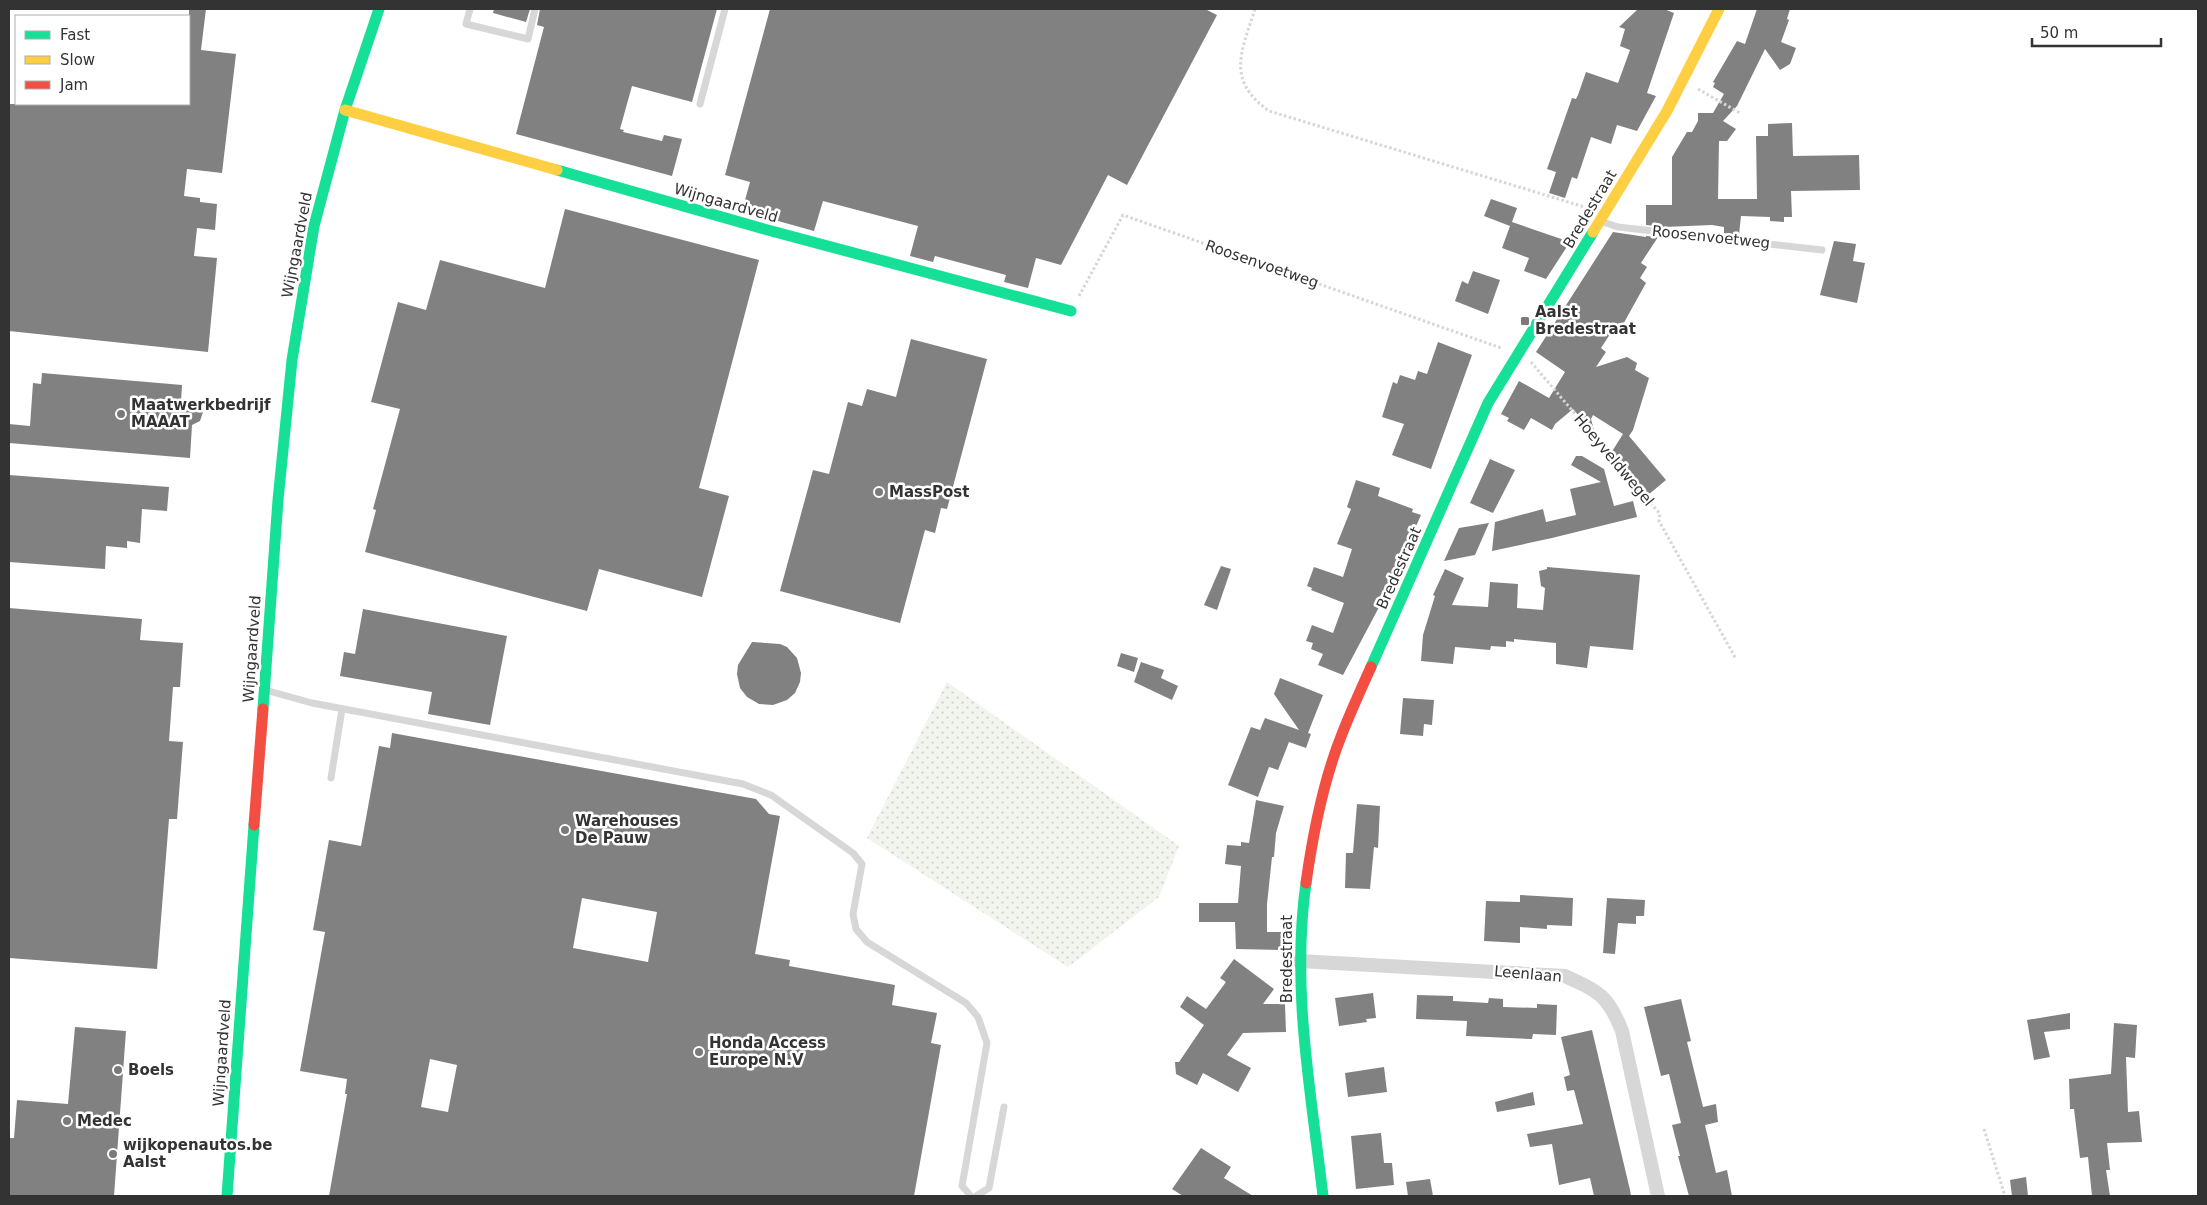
<svg xmlns="http://www.w3.org/2000/svg" width="2207" height="1205" viewBox="0 0 2207 1205" font-family="'DejaVu Sans',sans-serif">
<style>
.grass{fill:url(#grass-dots)}
.building{fill:#818181;fill-rule:evenodd}
.lines{fill:none;stroke-linecap:round;stroke-linejoin:round}
.path{stroke:#d6d6d6;stroke-width:3;stroke-dasharray:2.5 2.5;stroke-linecap:butt}
.lane{stroke:#d7d7d7;stroke-width:7}
.street{stroke:#d7d7d7;stroke-width:14}
.fast{stroke:#16e098;stroke-width:11}
.slow{stroke:#ffcf43;stroke-width:11}
.jam{stroke:#f24e42;stroke-width:11}
.poi-dot{fill:#7a7a7a;stroke:#fff;stroke-width:2}
.labels{text-anchor:middle;stroke-width:5;stroke-linejoin:round;paint-order:stroke}
.street-label{font-size:15px;fill:#333;stroke:#fff}
.poi-label{font-size:15px;font-weight:bold;fill:#333;stroke:#fff;text-anchor:start}
</style>
<defs>
<pattern id="grass-dots" width="8" height="8" patternUnits="userSpaceOnUse" patternTransform="scale(1.25)"><rect width="8" height="8" fill="#f1f5ed"/><path d="M2 2h.1M6 6h.1" fill="none" stroke="#cfd2cc" stroke-width="1.8" stroke-linecap="round"/></pattern>
</defs>
<rect width="100%" height="100%" fill="#fff"/>
<path class="grass" d="M947,682L1179,846L1159,897L1068,967L867,838Z"/>
<g class="building">
<path d="M189,9H206L201,50L236,54L222,173L187,169L184,196L200,198V202L217,204L215,230L197,228L194,256L217,258L208,352L9,331V104H189Z"/>
<path d="M494,9H530L526,22L493,13Z"/>
<path d="M540,9H717L692,102L632,86L620,129L624,130L623,132L662,141L664,135L682,139L672,176L516,134L544,27L537,25Z"/>
<path d="M770,9H1205L1217,15L1127,185L1108,175L1061,265L1036,258L1028,288L1004,282L1006,275L935,256L933,262L910,256L918,226L823,201L814,231L742,211L750,182L725,175Z"/>
<path d="M1638,9H1664L1674,13L1647,93L1656,96L1637,131L1617,125L1611,144L1591,137L1577,179L1572,177L1565,198L1549,193L1556,172L1547,169L1572,98L1576,99L1578,95L1586,72L1618,83L1630,50L1620,46L1625,29L1619,27Z"/>
<path d="M1757,9H1790L1787,19L1789,20L1781,42L1796,48L1790,64L1780,70L1765,49L1737,106L1723,121L1736,129L1727,141H1719L1718,199H1757L1756,136H1768V124L1792,123L1793,156L1859,155L1860,190L1791,191L1792,217H1784V222L1770,221V217L1741,216L1739,235L1724,233V227L1712,225L1664,227L1646,225V205H1672V157L1687,132H1692L1698,121V113H1713L1724,94L1713,87L1715,83L1713,82L1737,41L1745,44Z"/>
<path d="M1491,199L1517,208L1512,222L1570,242L1546,279L1524,271L1529,258L1502,248L1510,226L1484,216Z"/>
<path d="M565,209L759,260L699,488L729,496L702,597L599,569L587,611L365,552L376,510L373,509L400,409L371,402L398,302L426,310L440,260L545,288Z"/>
<path d="M1613,232L1646,237V236L1658,237L1641,263L1647,267L1640,278L1646,283L1621,328L1616,325L1601,348L1606,352L1596,367L1627,357L1637,363L1635,370L1649,378L1633,430L1629,436L1666,480L1648,495L1611,453L1623,434L1593,415L1591,419L1595,434L1573,409L1555,424L1552,430L1531,418L1524,430L1507,421L1509,418L1501,414L1519,381L1549,398L1565,372L1536,352Z"/>
<path d="M1834,241L1856,244L1853,261L1865,263L1857,303L1820,295Z"/>
<path d="M1473,271L1500,280L1488,314L1455,301L1462,281L1468,284Z"/>
<path d="M911,339L987,359L947,509L941,508L935,533L925,530L900,623L780,591L813,470L829,474L848,402L862,406L867,389L896,397Z"/>
<path d="M1438,342L1472,355L1431,469L1392,455L1404,424L1382,417L1393,382L1397,384L1400,375L1415,380L1418,371L1427,374Z"/>
<path d="M42,373L182,385L181,402L195,404L203,412L200,421L192,425L190,458L9,443V424L30,426L33,383L41,384Z"/>
<path d="M1576,456H1582L1604,469L1614,506L1633,501L1637,517L1552,538L1492,551L1495,522L1543,509L1546,522L1576,515L1570,489L1601,482L1571,465Z"/>
<path d="M1490,459L1515,470L1493,513L1470,503Z"/>
<path d="M9,475L169,487L167,511L142,509L140,543L127,541V548L106,546L105,569L9,562Z"/>
<path d="M1356,480L1380,488L1378,496L1413,509L1412,512L1421,515L1385,596L1343,675L1318,665L1323,654L1311,649L1313,643L1306,641L1312,625L1333,633L1344,603L1311,590L1312,588L1307,586L1314,567L1343,577L1352,549L1337,544L1351,509L1347,507Z"/>
<path d="M1489,523L1475,555L1444,561L1459,528Z"/>
<path d="M1221,566L1231,569L1217,610L1204,605Z"/>
<path d="M1547,567L1640,575L1633,650L1590,646L1587,668L1556,664V643L1514,639V642L1506,641V647L1491,646L1490,650L1455,647L1453,664L1421,661L1423,635L1435,596L1433,595L1445,569L1464,578L1452,605L1488,607L1490,582L1518,584L1517,608L1543,610L1545,588L1541,586L1539,571L1547,569Z"/>
<path d="M9,608L142,619L140,640L183,643L180,687H173L169,741L183,742L177,819H169L157,969L9,958Z"/>
<path d="M363,609L507,636L490,725L428,714L432,692L340,676L344,652L355,654Z"/>
<path d="M752,642L780,644L787,647L797,658L801,673L800,682L795,693L787,700L773,705L759,704L747,697L740,688L737,674L738,665Z"/>
<path d="M1121,653L1138,658L1134,672L1117,666Z"/>
<path d="M1141,662L1164,670L1161,678L1178,686L1172,700L1134,682Z"/>
<path d="M1280,678L1323,695L1308,733L1311,734L1306,748L1289,742L1278,770L1269,767L1258,797L1228,785L1251,727L1260,730L1265,718L1299,730L1274,694Z"/>
<path d="M1403,698L1434,700L1432,725L1424,724L1423,736L1400,734Z"/>
<path d="M392,733L756,799L769,814L780,816L755,954L790,960L789,966L895,985L892,1005L937,1013L931,1043L941,1045L914,1196H329L347,1094H345L347,1079L300,1071L325,932L313,930L329,840L361,846L379,746L390,748ZM582,898L657,912L648,962L573,948ZM430,1059L457,1065L448,1112L421,1107Z"/>
<path d="M1256,800L1284,806L1276,833L1274,857H1272L1267,904V932H1282V950L1236,949L1235,922H1199V903H1238L1241,866L1225,864L1227,845L1241,846V842L1249,843Z"/>
<path d="M1357,804L1380,806L1378,848L1374,847L1370,889L1345,888L1346,853H1353Z"/>
<path d="M1520,895L1573,898L1572,926L1547,925V929L1520,927V943L1484,941L1486,901L1520,902Z"/>
<path d="M1607,898L1645,900L1644,916H1636V924L1618,923L1615,954L1603,953Z"/>
<path d="M1234,959L1274,989L1263,1004H1285L1286,1032L1243,1033L1227,1055L1251,1068L1238,1092L1203,1073L1197,1085L1176,1074L1175,1062H1179L1204,1025L1180,1007L1187,996L1206,1009L1226,982L1220,978Z"/>
<path d="M1373,993L1376,1018L1366,1019L1367,1022L1339,1026L1335,998Z"/>
<path d="M1417,995L1453,996V1001L1488,1003L1489,998L1503,999V1007L1537,1008V1004L1557,1005L1556,1035L1533,1034L1532,1039L1466,1036L1467,1021L1416,1019Z"/>
<path d="M1681,999L1691,1041L1687,1042L1703,1107L1716,1104L1718,1122L1705,1125L1716,1173L1727,1170L1732,1196H1689L1678,1156H1680L1672,1125L1681,1123L1669,1074L1661,1076L1644,1007Z"/>
<path d="M2070,1013V1029L2044,1032L2050,1057L2034,1060L2027,1020Z"/>
<path d="M2114,1023L2137,1025L2135,1058L2126,1057L2128,1112L2139,1111L2142,1142L2107,1143L2110,1170H2106L2110,1196H2092L2088,1157L2080,1158L2074,1109H2070L2069,1079L2111,1074Z"/>
<path d="M75,1027L126,1031L114,1196H9V1138H14L17,1100L68,1104Z"/>
<path d="M1592,1030L1630,1190L1631,1196H1594L1590,1178L1559,1185L1552,1144L1530,1147L1527,1134L1583,1124L1574,1090L1567,1091L1564,1077L1570,1075L1561,1037Z"/>
<path d="M1384,1067L1387,1092L1348,1097L1345,1073Z"/>
<path d="M1533,1092L1535,1105L1497,1112L1495,1102Z"/>
<path d="M1381,1133L1384,1163H1392L1394,1185L1356,1189L1351,1136Z"/>
<path d="M1201,1148L1231,1167L1224,1178L1253,1196H1183L1172,1189Z"/>
<path d="M2026,1177L2028,1196H2012L2010,1180Z"/>
<path d="M1430,1179L1433,1196H1408L1406,1182Z"/>
</g>
<g class="lines">
<g class="path">
<path d="M1255,9C1241,53 1226,80 1269,111L1588,208"/>
<path d="M1698,89L1740,113"/>
<path d="M1079,296L1123,215L1501,348"/>
<path d="M1531,362L1660,514L1659,521L1736,659"/>
<path d="M1984,1129L2005,1196"/>
</g>
<g class="lane">
<path d="M470,9L466,24L528,39L535,9"/>
<path d="M700,104L725,9"/>
<path d="M1603,222L1618,227L1822,250"/>
<path d="M265,690L312,703L743,784L771,795L853,853L862,864L853,914L856,929L867,942L966,1003L978,1017L987,1043L962,1186L971,1196"/>
<path d="M331,778L342,709"/>
<path d="M976,1196L989,1188L1004,1107"/>
</g>
<path class="street" d="M1299,961L1565,976C1598,991 1608,995 1622,1031L1658,1196"/>
<g class="fast">
<path d="M557,170L764,229L1071,311"/>
<path d="M1371,667L1488,403L1593,232"/>
<path d="M263,709L278,500L292,360L314,226L345,110L379,9"/>
<path d="M1306,883C1291,988 1311,1092 1323,1196"/>
<path d="M227,1196L254,825"/>
</g>
<g class="slow">
<path d="M345,110L557,170"/>
<path d="M1593,232L1667,111L1719,9"/>
</g>
<g class="jam">
<path d="M254,825L263,709"/>
<path d="M1306,883C1313,833 1323,781 1342,734C1351,711 1361,689 1371,667"/>
</g>
</g>
<g class="poi-dot">
<rect x="1520" y="316" width="10" height="10" rx="2.5"/>
<circle cx="121" cy="414" r="5"/>
<circle cx="879" cy="492" r="5"/>
<circle cx="565" cy="830" r="5"/>
<circle cx="699" cy="1052" r="5"/>
<circle cx="118" cy="1070" r="5"/>
<circle cx="67" cy="1121" r="5"/>
<circle cx="113" cy="1154" r="5"/>
</g>
<g class="labels">
<g class="street-label">
<text transform="translate(726 203) rotate(16)" y="5">Wijngaardveld</text>
<text transform="translate(1590 209) rotate(-59)" y="5">Bredestraat</text>
<text transform="translate(1711 237) rotate(6)" y="5">Roosenvoetweg</text>
<text transform="translate(297 245) rotate(-79)" y="5">Wijngaardveld</text>
<text transform="translate(1262 264) rotate(19)" y="5">Roosenvoetweg</text>
<text transform="translate(1614 460) rotate(50)" y="5">Hoeyveldwegel</text>
<text transform="translate(1399 568) rotate(-66)" y="5">Bredestraat</text>
<text transform="translate(252 649) rotate(-86)" y="5">Wijngaardveld</text>
<text transform="translate(1287 959) rotate(-90)" y="5">Bredestraat</text>
<text transform="translate(1528 974) rotate(5)" y="5">Leenlaan</text>
<text transform="translate(222 1053) rotate(-86)" y="5">Wijngaardveld</text>
</g>
<g class="poi-label">
<text x="1535" y="317">Aalst<tspan x="1535" dy="17">Bredestraat</tspan></text>
<text x="131" y="410">Maatwerkbedrijf<tspan x="131" dy="17">MAAAT</tspan></text>
<text x="889" y="497">MassPost</text>
<text x="575" y="826">Warehouses<tspan x="575" dy="17">De Pauw</tspan></text>
<text x="709" y="1048">Honda Access<tspan x="709" dy="17">Europe N.V</tspan></text>
<text x="128" y="1075">Boels</text>
<text x="77" y="1126">Medec</text>
<text x="123" y="1150">wijkopenautos.be<tspan x="123" dy="17">Aalst</tspan></text>
</g>
</g>
<rect width="2207" height="1205" fill="none" stroke="#333333" stroke-width="20"/>
<rect x="15" y="15" width="175" height="90" fill="#ffffff" stroke="#adadad"/>
<rect x="25" y="31" width="25" height="8" fill="#16e098" stroke="#adadad"/>
<text x="60" y="40" font-size="15" fill="#333333">Fast</text>
<rect x="25" y="56" width="25" height="8" fill="#ffcf43" stroke="#adadad"/>
<text x="60" y="65" font-size="15" fill="#333333">Slow</text>
<rect x="25" y="81" width="25" height="8" fill="#f24e42" stroke="#adadad"/>
<text x="60" y="90" font-size="15" fill="#333333">Jam</text>
<path d="M2032 38v8h129v-8" fill="none" stroke="#333333" stroke-width="2.5"/>
<text x="2040" y="38" font-size="15" fill="#333333" stroke="#ffffff" stroke-width="4" paint-order="stroke">50 m</text>
</svg>
